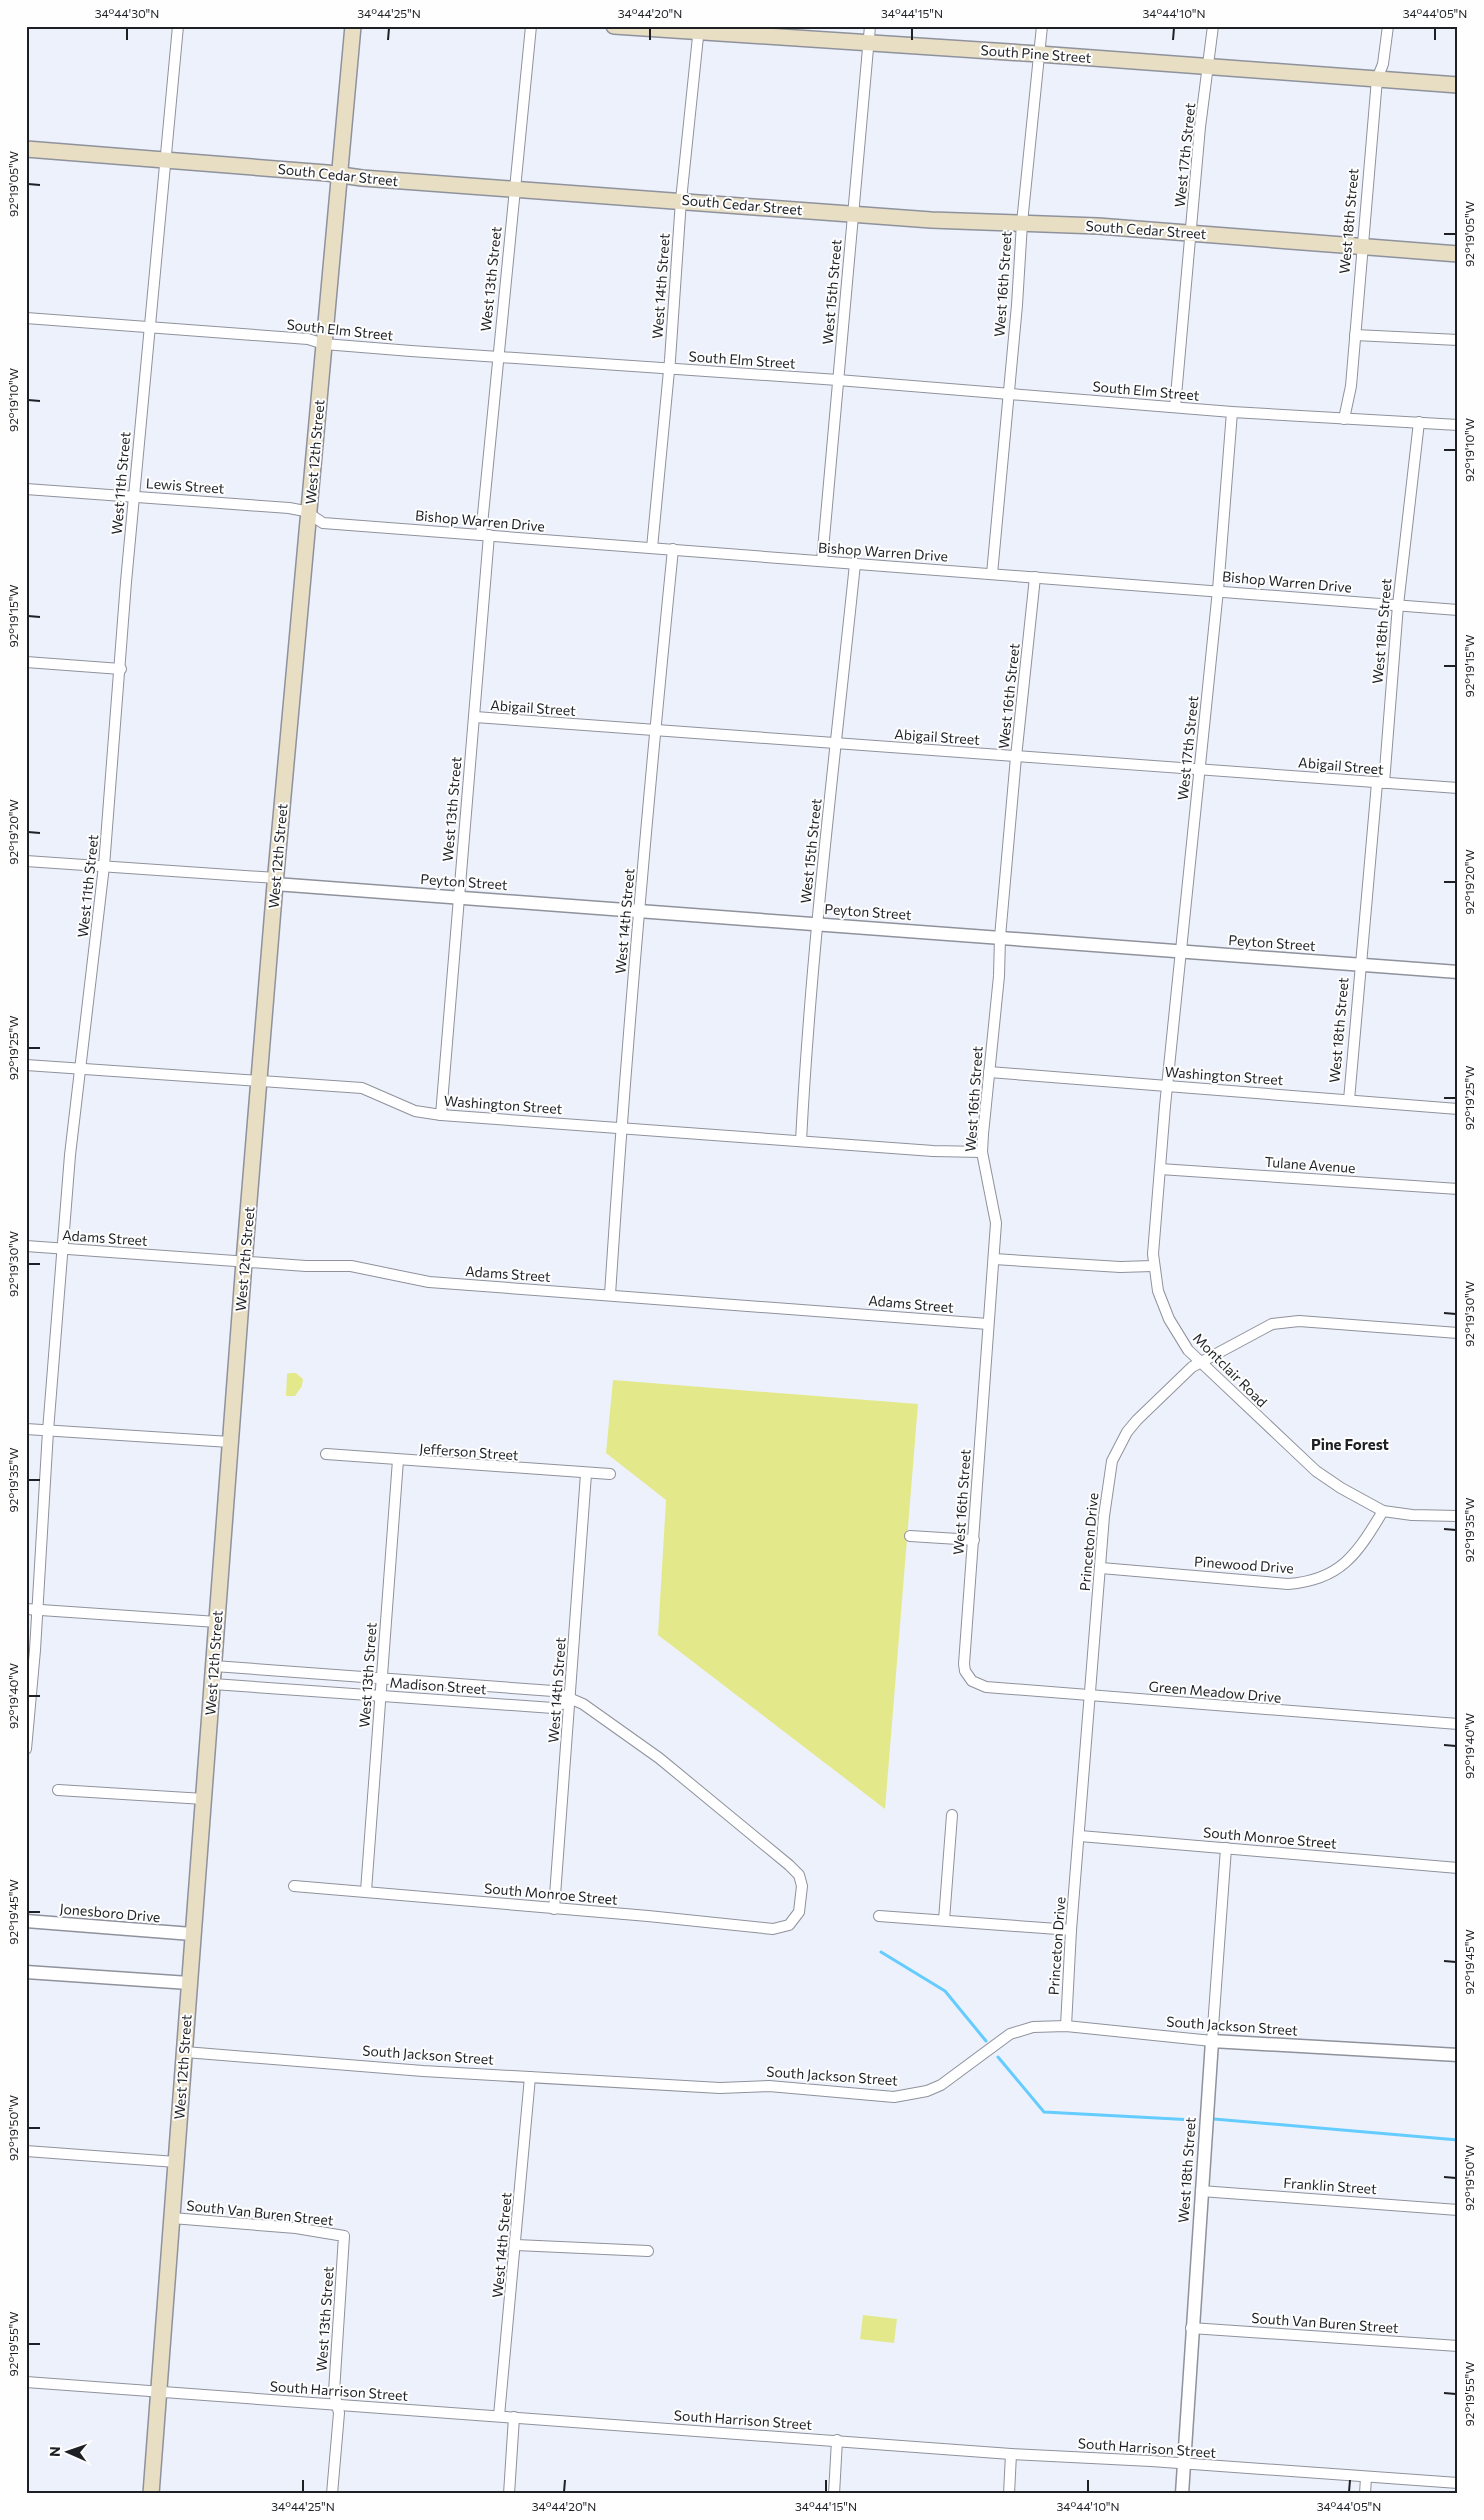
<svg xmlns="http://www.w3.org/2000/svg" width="1484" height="2520" viewBox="0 0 1484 2520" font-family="Commissioner,sans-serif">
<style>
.green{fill:#e3e98a}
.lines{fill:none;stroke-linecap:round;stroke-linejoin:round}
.stream{stroke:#64ccfe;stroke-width:3}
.minor-casing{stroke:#8f929c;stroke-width:12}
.tertiary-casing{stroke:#8f929c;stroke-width:15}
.secondary-casing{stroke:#8f929c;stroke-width:18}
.minor{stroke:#fff;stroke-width:10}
.tertiary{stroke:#fff;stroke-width:12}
.secondary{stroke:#e7dec4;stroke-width:15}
.ticks{fill:none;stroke:#1e2024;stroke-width:2}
.labels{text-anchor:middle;stroke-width:4;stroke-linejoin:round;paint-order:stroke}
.street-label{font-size:14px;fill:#1e2024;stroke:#fefefe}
.neighbourhood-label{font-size:15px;font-weight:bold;fill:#1e2024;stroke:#fefefe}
.neatline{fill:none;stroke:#1e2024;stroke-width:2}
.ticks-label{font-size:12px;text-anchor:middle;fill:#1e2024}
</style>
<rect width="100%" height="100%" fill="#edf1fc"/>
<g class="green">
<path d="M290,1373H296L303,1379L302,1386L295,1396H286L287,1374Z"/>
<path d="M613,1380L918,1404L885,1809L658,1635L666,1500L606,1453Z"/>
<path d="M863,2315L897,2319L894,2343L860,2339Z"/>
</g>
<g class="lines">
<g class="stream">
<path d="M881,1952L945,1991L986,2041"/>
<path d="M998,2057L1044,2112L1194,2120"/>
<path d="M1214,2119L1458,2140"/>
</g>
<g class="minor-casing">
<g id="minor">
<path d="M26,318L308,339L324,344L411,351L838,380L1232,412L1458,425"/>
<path d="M1355,335L1458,340"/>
<path d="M1175,407L1200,127L1213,26"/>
<path d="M1232,412L1218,590L1165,1106L1153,1254L1158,1291L1169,1319L1188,1350L1316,1471L1341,1488L1383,1511L1412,1515L1458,1516"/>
<path d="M1344,419L1351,386L1377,79L1383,64L1388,26"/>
<path d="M26,489L289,508L305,511L323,523L1458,610"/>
<path d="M481,535L531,26"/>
<path d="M652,548L670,360L681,200L699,27"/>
<path d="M822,561L870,26"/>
<path d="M992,574L1017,305L1022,223L1042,26"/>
<path d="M1035,577L1016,757L1000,937L999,976L983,1134L982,1152L996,1223L964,1664L965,1671L972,1681L986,1687L1458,1724"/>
<path d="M26,662L121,669"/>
<path d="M475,717L1458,788"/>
<path d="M1384,783L1398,605L1419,422"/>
<path d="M26,861L276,878"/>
<path d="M26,1065L362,1088L415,1111L441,1115L933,1151L982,1152"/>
<path d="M989,1072L1458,1109"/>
<path d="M1349,1100L1377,783"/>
<path d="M441,1115L489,535"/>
<path d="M801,1141C811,948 835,756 855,564"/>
<path d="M1160,1169L1458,1189"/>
<path d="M26,1246L306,1266H351L429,1282L988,1324"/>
<path d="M994,1259L1120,1267L1153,1266"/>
<path d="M610,1295C626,1046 648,798 673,549"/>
<path d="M26,1429L230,1442"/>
<path d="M326,1454L610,1474"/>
<path d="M910,1536L974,1540"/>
<path d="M1101,1568L1288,1584C1341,1580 1357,1554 1383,1511"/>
<path d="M26,1609L217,1622"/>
<path d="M214,1666L553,1691L583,1704L659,1758L789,1865L799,1875L802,1886L799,1912L789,1925L773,1929L648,1916L294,1886"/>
<path d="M213,1684L553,1708L570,1700"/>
<path d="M26,1749L35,1650L48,1431L70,1155L104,866L126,582L178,26"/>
<path d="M58,1790L204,1799"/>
<path d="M1080,1836L1458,1868"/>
<path d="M366,1891L398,1460"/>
<path d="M554,1909L586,1474"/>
<path d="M879,1916L1071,1930"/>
<path d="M944,1920L952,1815"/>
<path d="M1066,2026L1071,1930L1104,1516L1112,1461L1127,1432L1137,1420L1192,1367L1272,1324L1299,1321L1458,1333"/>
<path d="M185,2052L423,2071L720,2088L769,2086L894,2097L927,2091L941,2085L1010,2034L1033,2027L1066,2026L1212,2041L1226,1848"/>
<path d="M26,2151L176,2162"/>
<path d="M1201,2191L1458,2210"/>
<path d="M172,2218L296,2228L344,2236L334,2392L339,2413L332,2494"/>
<path d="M516,2245L648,2251"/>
<path d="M1191,2328L1458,2346"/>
<path d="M26,2382L1011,2454L1151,2461L1458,2483"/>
<path d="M499,2416L530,2077"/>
<path d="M509,2494L514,2417"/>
<path d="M834,2494L837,2440"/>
<path d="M1009,2494L1011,2454"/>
<path d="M1365,2494L1366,2477"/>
</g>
</g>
<g class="tertiary-casing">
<g id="tertiary">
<path d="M275,884L1458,972"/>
<path d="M26,1921L192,1934"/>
<path d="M26,1972L189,1983"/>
<path d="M1182,2494L1212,2041L1458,2055"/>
</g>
</g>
<g class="secondary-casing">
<g id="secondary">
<path d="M614,26L1039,54L1458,85"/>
<path d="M26,149L327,173L362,178L931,220L1098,226L1458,254"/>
<path d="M151,2494L244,1262L275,884L353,26"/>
</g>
</g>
<use href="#minor" class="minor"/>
<use href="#tertiary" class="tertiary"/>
<use href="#secondary" class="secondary"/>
</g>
<path class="ticks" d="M127,40V28M388,40L389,28M650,40V28M912,40V28M1173,40L1174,28M1435,40V28M28,184L40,185M1444,234H1456M28,400L40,401M1444,450H1456M28,616L40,617M1444,666H1456M28,832L40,833M1444,882H1456M28,1048H40M1444,1098H1456M28,1264H40M1444,1313L1456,1314M28,1480H40M1444,1529L1456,1530M28,1696H40M1444,1745L1456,1746M28,1912H40M1444,1961L1456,1962M28,2128H40M1444,2177L1456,2178M28,2344H40M1444,2393L1456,2394M303,2492V2480M564,2492L565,2480M826,2492V2480M1088,2492V2480M1349,2492L1350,2480"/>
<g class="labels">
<g class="street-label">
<text transform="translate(1036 54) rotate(4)" y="5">South Pine Street</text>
<text transform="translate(1185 155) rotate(-84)" y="5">West 17th Street</text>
<text transform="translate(338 175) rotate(6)" y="5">South Cedar Street</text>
<text transform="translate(742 205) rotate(5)" y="5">South Cedar Street</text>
<text transform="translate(1349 221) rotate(-85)" y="5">West 18th Street</text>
<text transform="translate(1146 230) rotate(4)" y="5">South Cedar Street</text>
<text transform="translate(491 279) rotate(-84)" y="5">West 13th Street</text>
<text transform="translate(1003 284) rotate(-86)" y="5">West 16th Street</text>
<text transform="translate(661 286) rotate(-86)" y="5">West 14th Street</text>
<text transform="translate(832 292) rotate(-85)" y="5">West 15th Street</text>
<text transform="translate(340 330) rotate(6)" y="5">South Elm Street</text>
<text transform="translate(742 360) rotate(4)" y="5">South Elm Street</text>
<text transform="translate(1146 391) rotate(5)" y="5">South Elm Street</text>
<text transform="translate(315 452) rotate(-85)" y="5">West 12th Street</text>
<text transform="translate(121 483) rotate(-85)" y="5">West 11th Street</text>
<text transform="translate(185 486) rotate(4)" y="5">Lewis Street</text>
<text transform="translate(480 521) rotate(5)" y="5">Bishop Warren Drive</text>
<text transform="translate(883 552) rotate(4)" y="5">Bishop Warren Drive</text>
<text transform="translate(1287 582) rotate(5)" y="5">Bishop Warren Drive</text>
<text transform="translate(1382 631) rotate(-85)" y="5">West 18th Street</text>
<text transform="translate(1009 696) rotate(-84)" y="5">West 16th Street</text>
<text transform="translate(533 708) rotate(4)" y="5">Abigail Street</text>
<text transform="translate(937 737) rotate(4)" y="5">Abigail Street</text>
<text transform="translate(1188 748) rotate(-84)" y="5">West 17th Street</text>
<text transform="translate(1341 766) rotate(5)" y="5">Abigail Street</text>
<text transform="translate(452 809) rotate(-85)" y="5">West 13th Street</text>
<text transform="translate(811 851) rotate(-84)" y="5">West 15th Street</text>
<text transform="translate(278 856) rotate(-85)" y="5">West 12th Street</text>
<text transform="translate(464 882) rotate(4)" y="5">Peyton Street</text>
<text transform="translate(88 886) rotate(-84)" y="5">West 11th Street</text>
<text transform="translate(868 912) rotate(4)" y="5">Peyton Street</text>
<text transform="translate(625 921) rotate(-85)" y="5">West 14th Street</text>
<text transform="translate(1272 943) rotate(4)" y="5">Peyton Street</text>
<text transform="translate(1339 1030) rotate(-85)" y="5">West 18th Street</text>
<text transform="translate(1224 1076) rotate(4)" y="5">Washington Street</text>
<text transform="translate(974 1099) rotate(-86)" y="5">West 16th Street</text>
<text transform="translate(503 1105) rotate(4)" y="5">Washington Street</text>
<text transform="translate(1310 1165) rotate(4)" y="5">Tulane Avenue</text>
<text transform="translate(105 1238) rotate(4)" y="5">Adams Street</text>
<text transform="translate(245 1259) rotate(-85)" y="5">West 12th Street</text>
<text transform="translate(508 1274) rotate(4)" y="5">Adams Street</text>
<text transform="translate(911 1304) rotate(5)" y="5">Adams Street</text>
<text transform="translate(1230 1370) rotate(45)" y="5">Montclair Road</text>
<text transform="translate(469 1452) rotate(4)" y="5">Jefferson Street</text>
<text transform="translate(962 1502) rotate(-86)" y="5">West 16th Street</text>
<text transform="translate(1089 1542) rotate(-85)" y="5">Princeton Drive</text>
<text transform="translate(1244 1565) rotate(4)" y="5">Pinewood Drive</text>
<text transform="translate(214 1663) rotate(-86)" y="5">West 12th Street</text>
<text transform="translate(368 1675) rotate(-86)" y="5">West 13th Street</text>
<text transform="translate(438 1686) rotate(4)" y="5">Madison Street</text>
<text transform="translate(557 1690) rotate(-86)" y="5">West 14th Street</text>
<text transform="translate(1215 1692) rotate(5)" y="5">Green Meadow Drive</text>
<text transform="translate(1270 1838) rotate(5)" y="5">South Monroe Street</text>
<text transform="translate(551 1894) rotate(5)" y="5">South Monroe Street</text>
<text transform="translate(110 1913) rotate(5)" y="5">Jonesboro Drive</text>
<text transform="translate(1057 1946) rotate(-86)" y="5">Princeton Drive</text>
<text transform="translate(1232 2026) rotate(4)" y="5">South Jackson Street</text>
<text transform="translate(428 2055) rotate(4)" y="5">South Jackson Street</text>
<text transform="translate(183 2067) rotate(-86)" y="5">West 12th Street</text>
<text transform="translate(832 2076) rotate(4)" y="5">South Jackson Street</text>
<text transform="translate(1187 2170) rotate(-86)" y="5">West 18th Street</text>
<text transform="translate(1330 2186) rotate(4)" y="5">Franklin Street</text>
<text transform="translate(260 2213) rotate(6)" y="5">South Van Buren Street</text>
<text transform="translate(502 2245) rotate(-85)" y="5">West 14th Street</text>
<text transform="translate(325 2319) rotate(-86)" y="5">West 13th Street</text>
<text transform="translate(1325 2323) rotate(4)" y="5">South Van Buren Street</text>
<text transform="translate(339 2391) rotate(4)" y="5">South Harrison Street</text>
<text transform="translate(743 2420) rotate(4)" y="5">South Harrison Street</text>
<text transform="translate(1147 2448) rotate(4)" y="5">South Harrison Street</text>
</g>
<g class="neighbourhood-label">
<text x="1350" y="1450">Pine Forest</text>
</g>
</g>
<rect width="1484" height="2520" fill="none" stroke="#fefefe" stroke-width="55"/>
<g transform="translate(68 2452) rotate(272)" stroke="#fefefe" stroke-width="4" paint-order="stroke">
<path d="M0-4L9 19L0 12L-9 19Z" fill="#1e2024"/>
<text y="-8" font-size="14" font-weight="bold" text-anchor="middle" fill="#1e2024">N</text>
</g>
<rect x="28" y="28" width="1428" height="2464" class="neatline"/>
<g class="ticks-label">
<text x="127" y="18">34°44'30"N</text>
<text x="389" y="18">34°44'25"N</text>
<text x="650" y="18">34°44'20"N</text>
<text x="912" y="18">34°44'15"N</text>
<text x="1174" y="18">34°44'10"N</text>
<text x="1435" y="18">34°44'05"N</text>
<text transform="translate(14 184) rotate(-90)" y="4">92°19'05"W</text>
<text transform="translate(1470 234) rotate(-90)" y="4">92°19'05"W</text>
<text transform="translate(14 400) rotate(-90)" y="4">92°19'10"W</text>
<text transform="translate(1470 450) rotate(-90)" y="4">92°19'10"W</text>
<text transform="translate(14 616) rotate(-90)" y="4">92°19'15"W</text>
<text transform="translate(1470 666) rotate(-90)" y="4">92°19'15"W</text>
<text transform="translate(14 832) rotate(-90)" y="4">92°19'20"W</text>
<text transform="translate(1470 882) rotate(-90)" y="4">92°19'20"W</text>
<text transform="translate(14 1048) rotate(-90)" y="4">92°19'25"W</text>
<text transform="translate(1470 1098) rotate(-90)" y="4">92°19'25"W</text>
<text transform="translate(14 1264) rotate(-90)" y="4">92°19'30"W</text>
<text transform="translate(1470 1314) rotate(-90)" y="4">92°19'30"W</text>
<text transform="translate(14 1480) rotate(-90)" y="4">92°19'35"W</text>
<text transform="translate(1470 1530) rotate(-90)" y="4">92°19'35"W</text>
<text transform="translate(14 1696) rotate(-90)" y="4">92°19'40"W</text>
<text transform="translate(1470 1746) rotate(-90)" y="4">92°19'40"W</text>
<text transform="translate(14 1912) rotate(-90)" y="4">92°19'45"W</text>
<text transform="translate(1470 1962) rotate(-90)" y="4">92°19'45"W</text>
<text transform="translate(14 2128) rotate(-90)" y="4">92°19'50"W</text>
<text transform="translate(1470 2178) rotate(-90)" y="4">92°19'50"W</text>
<text transform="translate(14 2344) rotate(-90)" y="4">92°19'55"W</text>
<text transform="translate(1470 2394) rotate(-90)" y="4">92°19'55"W</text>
<text x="303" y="2511">34°44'25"N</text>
<text x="564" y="2511">34°44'20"N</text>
<text x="826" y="2511">34°44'15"N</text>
<text x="1088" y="2511">34°44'10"N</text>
<text x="1349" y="2511">34°44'05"N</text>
</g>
</svg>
